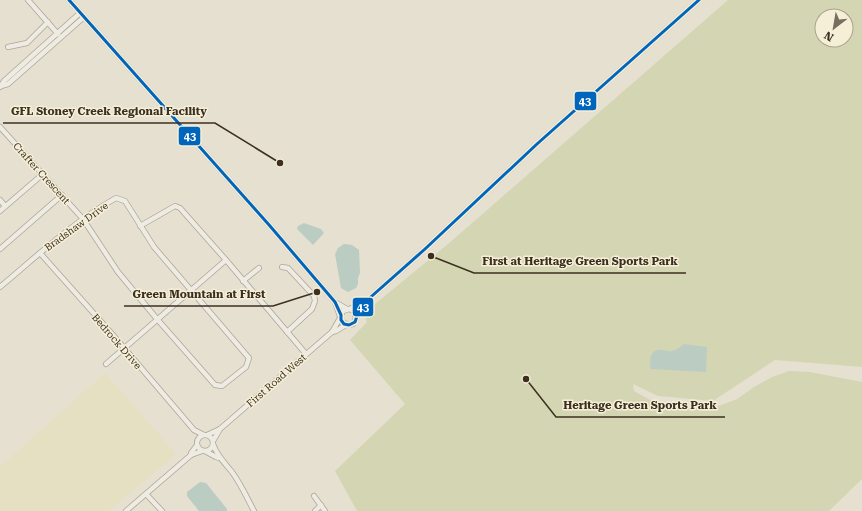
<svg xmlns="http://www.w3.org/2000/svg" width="862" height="511" viewBox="0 0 862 511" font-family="'Roboto Serif',serif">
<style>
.farmland{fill:#e5e0c1}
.green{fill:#d4d6b3;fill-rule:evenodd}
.water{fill:#bbccc2}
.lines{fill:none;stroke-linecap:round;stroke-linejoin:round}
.minor-casing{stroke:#aca598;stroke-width:6}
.minor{stroke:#eeebe2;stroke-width:4.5}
.bus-1-casing{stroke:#f6efd7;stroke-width:6}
.bus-1{stroke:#0065bd;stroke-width:3}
.labels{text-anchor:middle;stroke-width:3;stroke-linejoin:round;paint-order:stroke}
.street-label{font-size:10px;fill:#3c2f20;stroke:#f6efd7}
.leader{fill:none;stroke:#3c2f20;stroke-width:1.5}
.callout-dot{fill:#3c2f20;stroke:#f6efd7;stroke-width:1.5}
.callout-label{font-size:11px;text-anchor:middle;font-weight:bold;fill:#3c2f20;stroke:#f6efd7;stroke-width:3;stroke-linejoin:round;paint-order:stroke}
.line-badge{stroke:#f6efd7;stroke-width:1.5}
.badge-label{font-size:11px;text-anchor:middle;font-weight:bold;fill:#fff}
</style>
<rect width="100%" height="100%" fill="#e6e0d0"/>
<path class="farmland" d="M105,373L176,454L109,511H0V467Z"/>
<path class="green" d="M728,0H862V367L775,360L713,401L658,396L633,384L634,391L661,406L711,409L737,399L754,387L772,377L789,371L810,372L862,382V479L829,511H357L335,471L405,404L350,340L367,322L364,313L448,244ZM822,16H846V40H822Z"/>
<g class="water">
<path d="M304,223L321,229L324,233L313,245L297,229L298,226Z"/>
<path d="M344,244L352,245L359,250L360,273L358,278V284L356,288L348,292L341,288L335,254L338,248Z"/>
<path d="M684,344L707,347L706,372L651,369C649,362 650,350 659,350C663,349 668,352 672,351C676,350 680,347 684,344Z"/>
<path d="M200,482L206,483L227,509V511H199L187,496V492Z"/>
</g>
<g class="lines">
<g class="minor-casing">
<g id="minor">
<path d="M28,0L58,34"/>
<path d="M69,0L270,226L335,302L342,322L349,325L353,324L364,303"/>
<path d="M8,47L27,43L48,22"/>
<path d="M1,86L8,84L84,17"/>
<path d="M0,87L4,81L80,13"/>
<path d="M0,127L83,219L118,272L157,319L215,385L222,386L246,367L249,358L154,247L125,201L116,198C73,222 37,256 0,287"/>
<path d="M0,200L5,206"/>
<path d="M0,211L43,174"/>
<path d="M140,226L175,206L180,208L226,260L306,354"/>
<path d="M0,249L62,195"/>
<path d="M40,253L113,335L194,430L204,435"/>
<path d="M282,267L288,268L314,296L315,301L312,309L287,332"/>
<path d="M243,281L259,268"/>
<path d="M335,302L347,309"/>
<path d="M349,309L364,303L425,249L537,144L699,0"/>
<path d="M341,315L343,311L349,309L354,311L356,318"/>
<path d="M332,332L336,331L346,325"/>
<path d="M106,364L226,260"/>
<path d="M207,435L220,429L332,332L340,318"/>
<circle cx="205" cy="443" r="8"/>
<path d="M213,441L220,429"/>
<path d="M213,444C217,456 224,462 232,472C241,484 247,498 254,511"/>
<path d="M205,451L216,457L219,458"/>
<path d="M191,455V453L197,445"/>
<path d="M146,494L162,511"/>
<path d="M314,496L325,511"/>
<path d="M126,511L191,455L202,451"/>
<path d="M315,511L321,505"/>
</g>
</g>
<use href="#minor" class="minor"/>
<g class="bus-1-casing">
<path id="bus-1" d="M69,0L270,226L335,302L341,315V320L344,324L349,325L355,322L358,313L363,307L364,303L425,249L537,144L699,0"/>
</g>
<use href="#bus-1" class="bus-1"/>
</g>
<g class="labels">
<g class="street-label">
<text transform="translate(42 173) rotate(48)" y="4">Crafter Crescent</text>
<text transform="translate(76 226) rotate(-36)" y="4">Bradshaw Drive</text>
<text transform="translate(117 341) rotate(49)" y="4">Bedrock Drive</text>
<text transform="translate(276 380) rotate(-41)" y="4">First Road West</text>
</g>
</g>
<path class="leader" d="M280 163L215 123H3M431 256L474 273H686M317 292L273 306H124M526 379L556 417H725"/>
<g class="callout-dot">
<circle cx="280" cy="163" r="4"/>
<circle cx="431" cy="256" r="4"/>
<circle cx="317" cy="292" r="4"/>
<circle cx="526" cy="379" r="4"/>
</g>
<g class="callout-label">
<text x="109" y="115">GFL Stoney Creek Regional Facility</text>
<text x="580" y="265">First at Heritage Green Sports Park</text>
<text x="199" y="298">Green Mountain at First</text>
<text x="640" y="409">Heritage Green Sports Park</text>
</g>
<g class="line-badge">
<rect x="574" y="91" width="23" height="20" rx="4" fill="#0065bd"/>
<rect x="178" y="126" width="23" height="20" rx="4" fill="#0065bd"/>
<rect x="352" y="297" width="22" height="20" rx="4" fill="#0065bd"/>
</g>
<g class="badge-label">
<text x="585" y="105">43</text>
<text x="190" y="140">43</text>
<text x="363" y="311">43</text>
</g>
<g transform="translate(834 28) rotate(211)"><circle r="19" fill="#f6efd7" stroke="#aca28e"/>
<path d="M0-3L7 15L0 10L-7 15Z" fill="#786d5e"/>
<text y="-6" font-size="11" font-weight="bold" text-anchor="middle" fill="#3c2f20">N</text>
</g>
</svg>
